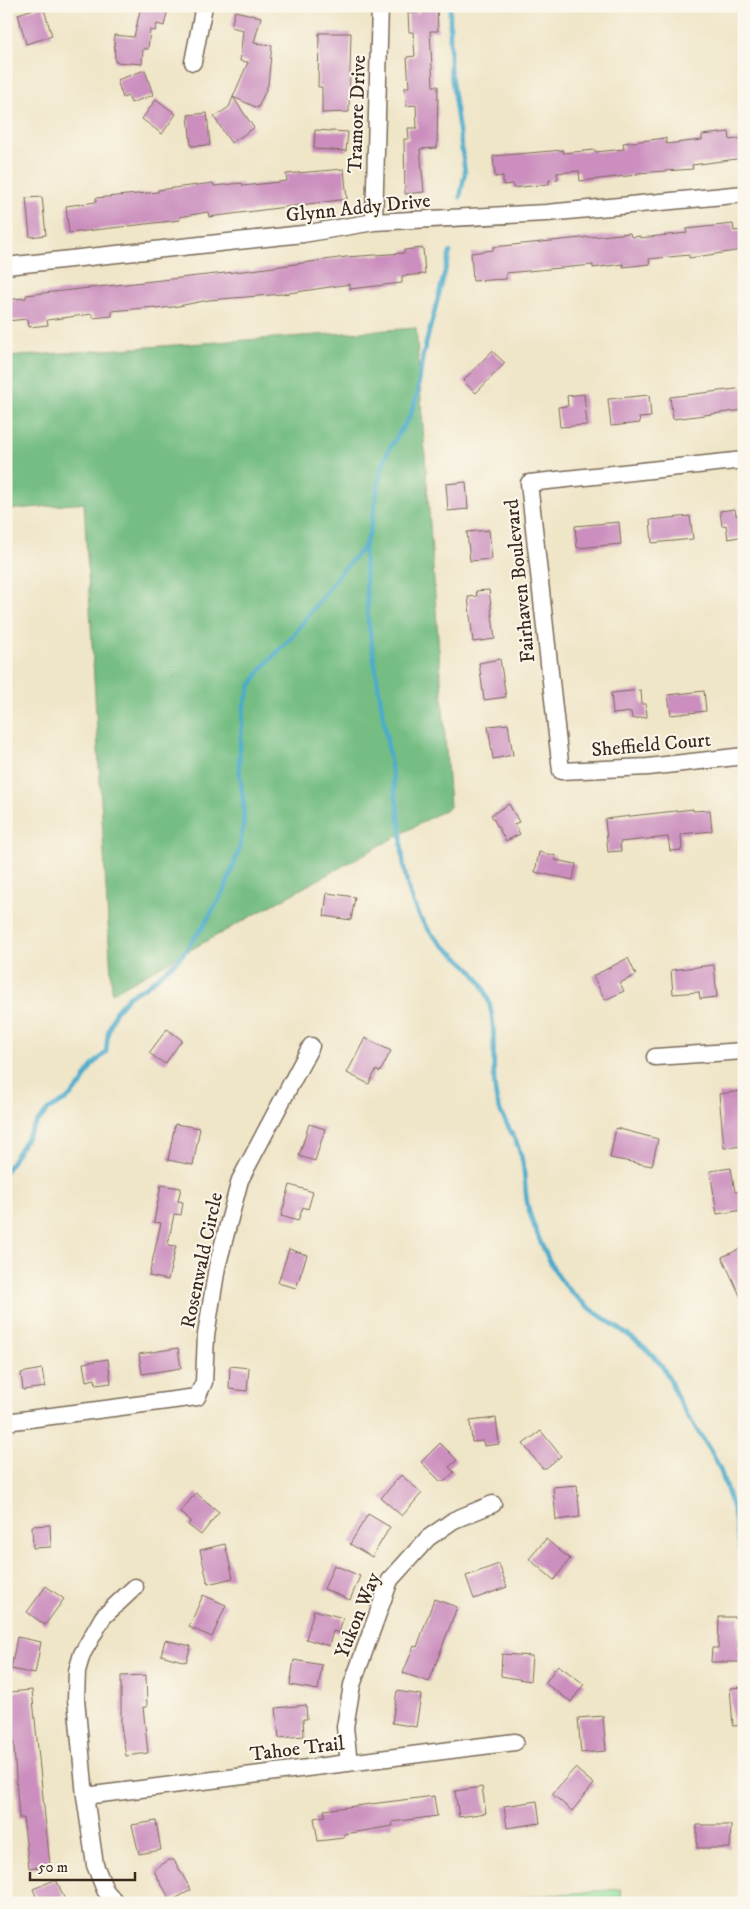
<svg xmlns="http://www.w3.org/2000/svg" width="750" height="1909" font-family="'IM FELL DW Pica',serif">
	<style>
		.green { fill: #91de9b; stroke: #66845c }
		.forest { fill: #74bd83; stroke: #587450 }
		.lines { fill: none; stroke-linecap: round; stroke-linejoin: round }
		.stream { stroke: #4babca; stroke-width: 4.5 }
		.building { fill: #cb8ebe }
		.street-casing { stroke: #7a6b59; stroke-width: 19 }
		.street { stroke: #fff; stroke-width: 16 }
		.labels { text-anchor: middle; stroke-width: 4; stroke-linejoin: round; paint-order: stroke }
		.street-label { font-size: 20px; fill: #3b2a1e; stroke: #fbf7ec }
	</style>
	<rect width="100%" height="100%" fill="#fbf7ec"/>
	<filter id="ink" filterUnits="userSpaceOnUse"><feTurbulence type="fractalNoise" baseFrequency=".02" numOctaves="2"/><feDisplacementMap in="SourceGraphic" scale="10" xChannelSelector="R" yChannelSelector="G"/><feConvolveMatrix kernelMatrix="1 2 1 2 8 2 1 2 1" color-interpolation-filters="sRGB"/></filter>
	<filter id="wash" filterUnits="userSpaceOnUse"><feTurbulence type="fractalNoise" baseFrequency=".0096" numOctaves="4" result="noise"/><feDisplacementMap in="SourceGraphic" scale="20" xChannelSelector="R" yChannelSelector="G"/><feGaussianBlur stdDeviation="1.12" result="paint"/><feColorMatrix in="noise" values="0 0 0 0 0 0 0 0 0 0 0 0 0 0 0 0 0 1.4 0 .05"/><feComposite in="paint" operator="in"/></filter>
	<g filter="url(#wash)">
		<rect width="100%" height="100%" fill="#efe5c7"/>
		<path class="green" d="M 621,1889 L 622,1903 L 505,1903 L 505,1899 Z"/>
		<path class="forest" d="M 416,328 L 450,807 L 112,993 L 84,503 L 6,510 L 6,357 Z"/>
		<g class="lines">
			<path class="stream" d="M 450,6 L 450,68 L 465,172 L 460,197
				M 364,547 L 368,620 L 401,830 C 402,873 409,916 443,945 C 460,959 476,970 485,991 C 499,1023 491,1057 495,1091 C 497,1113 512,1129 519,1149 C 527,1169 523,1190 529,1211 C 535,1230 544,1252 554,1269 C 578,1313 630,1326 660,1364 C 669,1374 673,1389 679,1401 C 692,1427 715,1450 723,1478 C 727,1490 731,1502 734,1514 C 737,1530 738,1545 744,1560
				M 6,1171 L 34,1126 L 48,1110 L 66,1100 L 81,1085 L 91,1067 L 106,1052 L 108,1032 L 115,1012 L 129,996 L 147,986 L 179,959 L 204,925 L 225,889 L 239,850 L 243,829 L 244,808 L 239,767 L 240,746 L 244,705 L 251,685 L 263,667 L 292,637 L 340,573 L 364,547 L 370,531 L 381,471 L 388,451 L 410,416 L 417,396 L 423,355 L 450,252"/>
		</g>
		<g id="blocks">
			<path class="building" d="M 43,6 L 52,36 L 26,44 L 18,14 Z
				M 141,6 L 168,9 L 164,26 L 157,24 L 155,31 L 150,30 L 148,49 L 143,49 L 142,64 L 115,62 L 114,35 L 134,37 Z
				M 418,6 L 437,6 L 438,31 L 430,31 L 433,86 L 438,86 L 437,148 L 420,149 L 424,192 L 405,194 L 404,139 L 409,139 L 408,128 L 417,128 L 416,105 L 406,106 L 405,87 L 409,87 L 407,57 L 415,56 L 413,32 L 409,32 L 408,13 L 419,13 Z
				M 235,11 L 261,17 L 254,43 L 272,45 L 268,85 L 258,108 L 233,97 L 248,62 L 240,61 L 243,30 L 231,27 Z
				M 319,33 L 351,33 L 349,112 L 322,113 L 322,87 L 318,87 Z
				M 145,70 L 153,95 L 131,103 L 128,96 L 123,98 L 117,80 Z
				M 233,97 L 254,128 L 231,143 L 214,117 L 229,107 Z
				M 156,99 L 176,114 L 162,134 L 142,119 Z
				M 207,113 L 210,145 L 191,146 L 188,115 Z
				M 315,130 L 348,132 L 346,151 L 314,149 Z
				M 729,132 L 730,140 L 744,138 L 744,158 L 692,165 L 693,169 L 637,173 L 637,175 L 580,181 L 579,171 L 557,173 L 558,179 L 549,180 L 549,184 L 513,188 L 513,184 L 503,185 L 503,176 L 495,177 L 493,156 L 563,150 L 563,153 L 595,150 L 596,152 L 624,149 L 623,143 L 666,138 L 666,144 L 702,140 L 702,135 Z
				M 344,169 L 347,199 L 209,217 L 208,212 L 179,217 L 180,220 L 69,233 L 66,206 L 96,202 L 96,198 L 158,192 L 158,190 L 213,183 L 214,186 L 242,183 L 243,186 L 287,181 L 286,174 Z
				M 42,197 L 46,235 L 30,237 L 26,198 Z
				M 733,224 L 734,231 L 741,230 L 742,250 L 689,258 L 689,255 L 649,259 L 650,264 L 623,267 L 623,264 L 593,268 L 593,265 L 506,273 L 506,279 L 473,281 L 471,253 L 493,250 L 493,247 L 630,233 L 631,237 L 640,236 L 640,238 L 687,233 L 686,229 Z
				M 423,248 L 425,274 L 402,276 L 402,283 L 350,289 L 350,284 L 283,294 L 209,300 L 173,307 L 155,309 L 155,307 L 112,311 L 112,316 L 93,318 L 92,314 L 47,320 L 48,325 L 29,327 L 28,319 L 6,321 L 6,300 L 26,298 L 26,295 L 252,270 L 346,257 L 404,253 L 404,250 Z
				M 492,351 L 505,363 L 476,393 L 463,381 Z
				M 744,388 L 744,410 L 673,419 L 670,397 Z
				M 584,394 L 587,425 L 560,427 L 558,407 L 568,406 L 567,396 Z
				M 649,395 L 651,417 L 639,418 L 640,423 L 611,426 L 608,399 Z
				M 466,482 L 468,509 L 448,511 L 446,484 Z
				M 735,509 L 736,515 L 744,514 L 744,536 L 728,539 L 726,525 L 722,526 L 720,511 Z
				M 690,516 L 693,539 L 652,543 L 650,520 Z
				M 619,522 L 621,544 L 577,548 L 575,526 Z
				M 489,530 L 492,559 L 470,561 L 467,532 Z
				M 489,590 L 495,639 L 473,642 L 468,597 L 477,596 L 476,591 Z
				M 500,659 L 506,697 L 484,700 L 479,663 Z
				M 641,690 L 642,704 L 646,704 L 647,717 L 632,719 L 631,712 L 613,714 L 611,693 Z
				M 704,691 L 706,711 L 671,715 L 668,695 Z
				M 508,724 L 513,755 L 493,759 L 488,726 Z
				M 509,804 L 519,822 L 514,824 L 520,834 L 506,841 L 491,815 Z
				M 693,809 L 693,811 L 710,810 L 712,831 L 681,834 L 682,850 L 670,851 L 668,837 L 620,842 L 621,851 L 608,852 L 605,819 Z
				M 539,852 L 556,856 L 555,860 L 576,864 L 573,880 L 535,872 Z
				M 327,893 L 355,897 L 351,920 L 324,916 Z
				M 628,958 L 636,975 L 620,983 L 624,991 L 605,1000 L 593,976 Z
				M 714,965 L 717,997 L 700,999 L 699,992 L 673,994 L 671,970 Z
				M 167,1029 L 182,1040 L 165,1064 L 149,1053 Z
				M 365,1038 L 391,1051 L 380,1072 L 376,1070 L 369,1084 L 347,1073 Z
				M 742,1091 L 744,1146 L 724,1148 L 719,1094 Z
				M 175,1124 L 200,1128 L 193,1165 L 168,1160 Z
				M 309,1124 L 325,1129 L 315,1161 L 299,1156 Z
				M 616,1128 L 658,1139 L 652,1166 L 610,1158 Z
				M 731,1168 L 735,1192 L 743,1191 L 744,1210 L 717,1214 L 710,1171 Z
				M 161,1185 L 181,1188 L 178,1201 L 183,1202 L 181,1215 L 174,1214 L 168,1245 L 176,1246 L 168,1280 L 149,1276 L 161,1223 L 154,1222 Z
				M 290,1185 L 313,1192 L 308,1209 L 303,1207 L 298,1221 L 281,1216 Z
				M 744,1247 L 744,1304 L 722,1257 Z
				M 289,1249 L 307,1255 L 296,1288 L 278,1283 Z
				M 178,1348 L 181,1368 L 142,1374 L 139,1354 Z
				M 108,1359 L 111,1383 L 96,1385 L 95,1379 L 86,1381 L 83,1363 Z
				M 230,1366 L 249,1368 L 247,1391 L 229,1389 Z
				M 42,1369 L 45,1387 L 23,1390 L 21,1373 Z
				M 496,1418 L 499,1444 L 484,1446 L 483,1441 L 472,1442 L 470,1421 Z
				M 541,1431 L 561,1456 L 546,1468 L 542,1468 L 523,1444 Z
				M 440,1443 L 457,1460 L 449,1467 L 454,1472 L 445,1481 L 440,1481 L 421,1462 Z
				M 401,1475 L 422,1493 L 402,1516 L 381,1498 Z
				M 577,1485 L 580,1517 L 556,1520 L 553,1487 Z
				M 196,1493 L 219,1512 L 201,1535 L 188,1525 L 191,1521 L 180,1512 Z
				M 368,1514 L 390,1527 L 372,1557 L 350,1544 Z
				M 50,1525 L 51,1547 L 33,1548 L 32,1526 Z
				M 546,1539 L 570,1559 L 554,1580 L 529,1559 Z
				M 225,1544 L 233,1578 L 208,1584 L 200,1550 Z
				M 499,1564 L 507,1587 L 474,1599 L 466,1576 Z
				M 334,1565 L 360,1576 L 350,1600 L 324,1589 Z
				M 46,1586 L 64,1599 L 45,1625 L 27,1612 Z
				M 203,1595 L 226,1605 L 212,1637 L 189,1627 Z
				M 434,1599 L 457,1607 L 429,1682 L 403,1673 L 414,1646 L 417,1647 Z
				M 314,1610 L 343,1618 L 339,1633 L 333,1631 L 329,1646 L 306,1639 Z
				M 719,1617 L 739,1617 L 738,1649 L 744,1649 L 744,1662 L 711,1662 L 712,1648 L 718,1648 Z
				M 17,1637 L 41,1642 L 35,1674 L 11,1669 Z
				M 165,1640 L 191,1646 L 186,1662 L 161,1655 Z
				M 502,1654 L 532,1656 L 530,1681 L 501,1676 Z
				M 294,1660 L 322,1665 L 318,1690 L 290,1685 Z
				M 558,1665 L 584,1684 L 571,1702 L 545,1683 Z
				M 146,1675 L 147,1707 L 143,1707 L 148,1753 L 126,1756 L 121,1726 L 121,1676 Z
				M 744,1687 L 744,1725 L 733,1726 L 730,1688 Z
				M 32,1690 L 50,1866 L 29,1868 L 23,1818 L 19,1818 L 10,1692 Z
				M 397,1691 L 421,1695 L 416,1727 L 392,1723 Z
				M 306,1705 L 307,1719 L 303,1719 L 304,1736 L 279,1738 L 276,1708 Z
				M 603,1716 L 606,1751 L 581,1753 L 578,1718 Z
				M 575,1768 L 594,1784 L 572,1811 L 552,1794 Z
				M 482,1787 L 486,1813 L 459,1817 L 455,1791 Z
				M 434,1796 L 437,1816 L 392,1822 L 393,1826 L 344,1834 L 344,1838 L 318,1841 L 314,1818 L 325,1816 L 324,1810 Z
				M 537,1801 L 540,1823 L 507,1828 L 504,1806 Z
				M 156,1821 L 161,1850 L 139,1854 L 132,1825 Z
				M 697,1825 L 731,1825 L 730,1848 L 697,1848 Z
				M 169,1860 L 174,1860 L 191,1890 L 171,1901 L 155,1873 L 155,1869 Z
				M 52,1881 L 57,1881 L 66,1903 L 39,1903 L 33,1889 Z"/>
		</g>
	</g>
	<g filter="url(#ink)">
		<use href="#blocks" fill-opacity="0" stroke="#7a6b59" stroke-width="1"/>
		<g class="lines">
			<defs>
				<path id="street" d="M 193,62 L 204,6
					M 374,222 L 380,6
					M 6,266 L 303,234 L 374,222 L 547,213 L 744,194
					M 744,460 L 529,483 L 561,771 L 648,767 L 744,756
					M 655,1057 L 744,1051
					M 6,1422 L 197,1397 L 204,1382 L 206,1335 L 217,1267 L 240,1180 L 311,1046
					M 349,1763 L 345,1727 L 352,1685 L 390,1580 L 428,1538 L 454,1520 L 493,1504
					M 85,1796 L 515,1742
					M 116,1903 L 105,1890 L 95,1865 L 85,1796 L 76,1699 L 77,1671 L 82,1654 L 103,1617 L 135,1587"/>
			</defs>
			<use href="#street" class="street-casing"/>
			<use href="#street" class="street"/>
		</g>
	</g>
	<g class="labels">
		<g class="street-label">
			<text transform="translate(356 114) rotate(-88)" y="7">Tramore Drive</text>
			<text transform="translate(358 207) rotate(-6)" y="7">Glynn Addy Drive</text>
			<text transform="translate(519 581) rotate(-96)" y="7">Fairhaven Boulevard</text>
			<text transform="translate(651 744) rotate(-5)" y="7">Sheffield Court</text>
			<text transform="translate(201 1260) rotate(-78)" y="7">Rosenwald Circle</text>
			<text transform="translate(357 1615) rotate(-68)" y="7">Yukon Way</text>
			<text transform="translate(297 1748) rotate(-7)" y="7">Tahoe Trail</text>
		</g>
	</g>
	<rect width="750" height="1909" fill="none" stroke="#fbf7ec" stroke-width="25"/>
	<path d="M30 1872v8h105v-8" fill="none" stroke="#3b2a1e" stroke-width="2.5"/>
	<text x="38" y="1872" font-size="15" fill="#3b2a1e" stroke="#fbf7ec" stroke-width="4" paint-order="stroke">50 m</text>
</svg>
